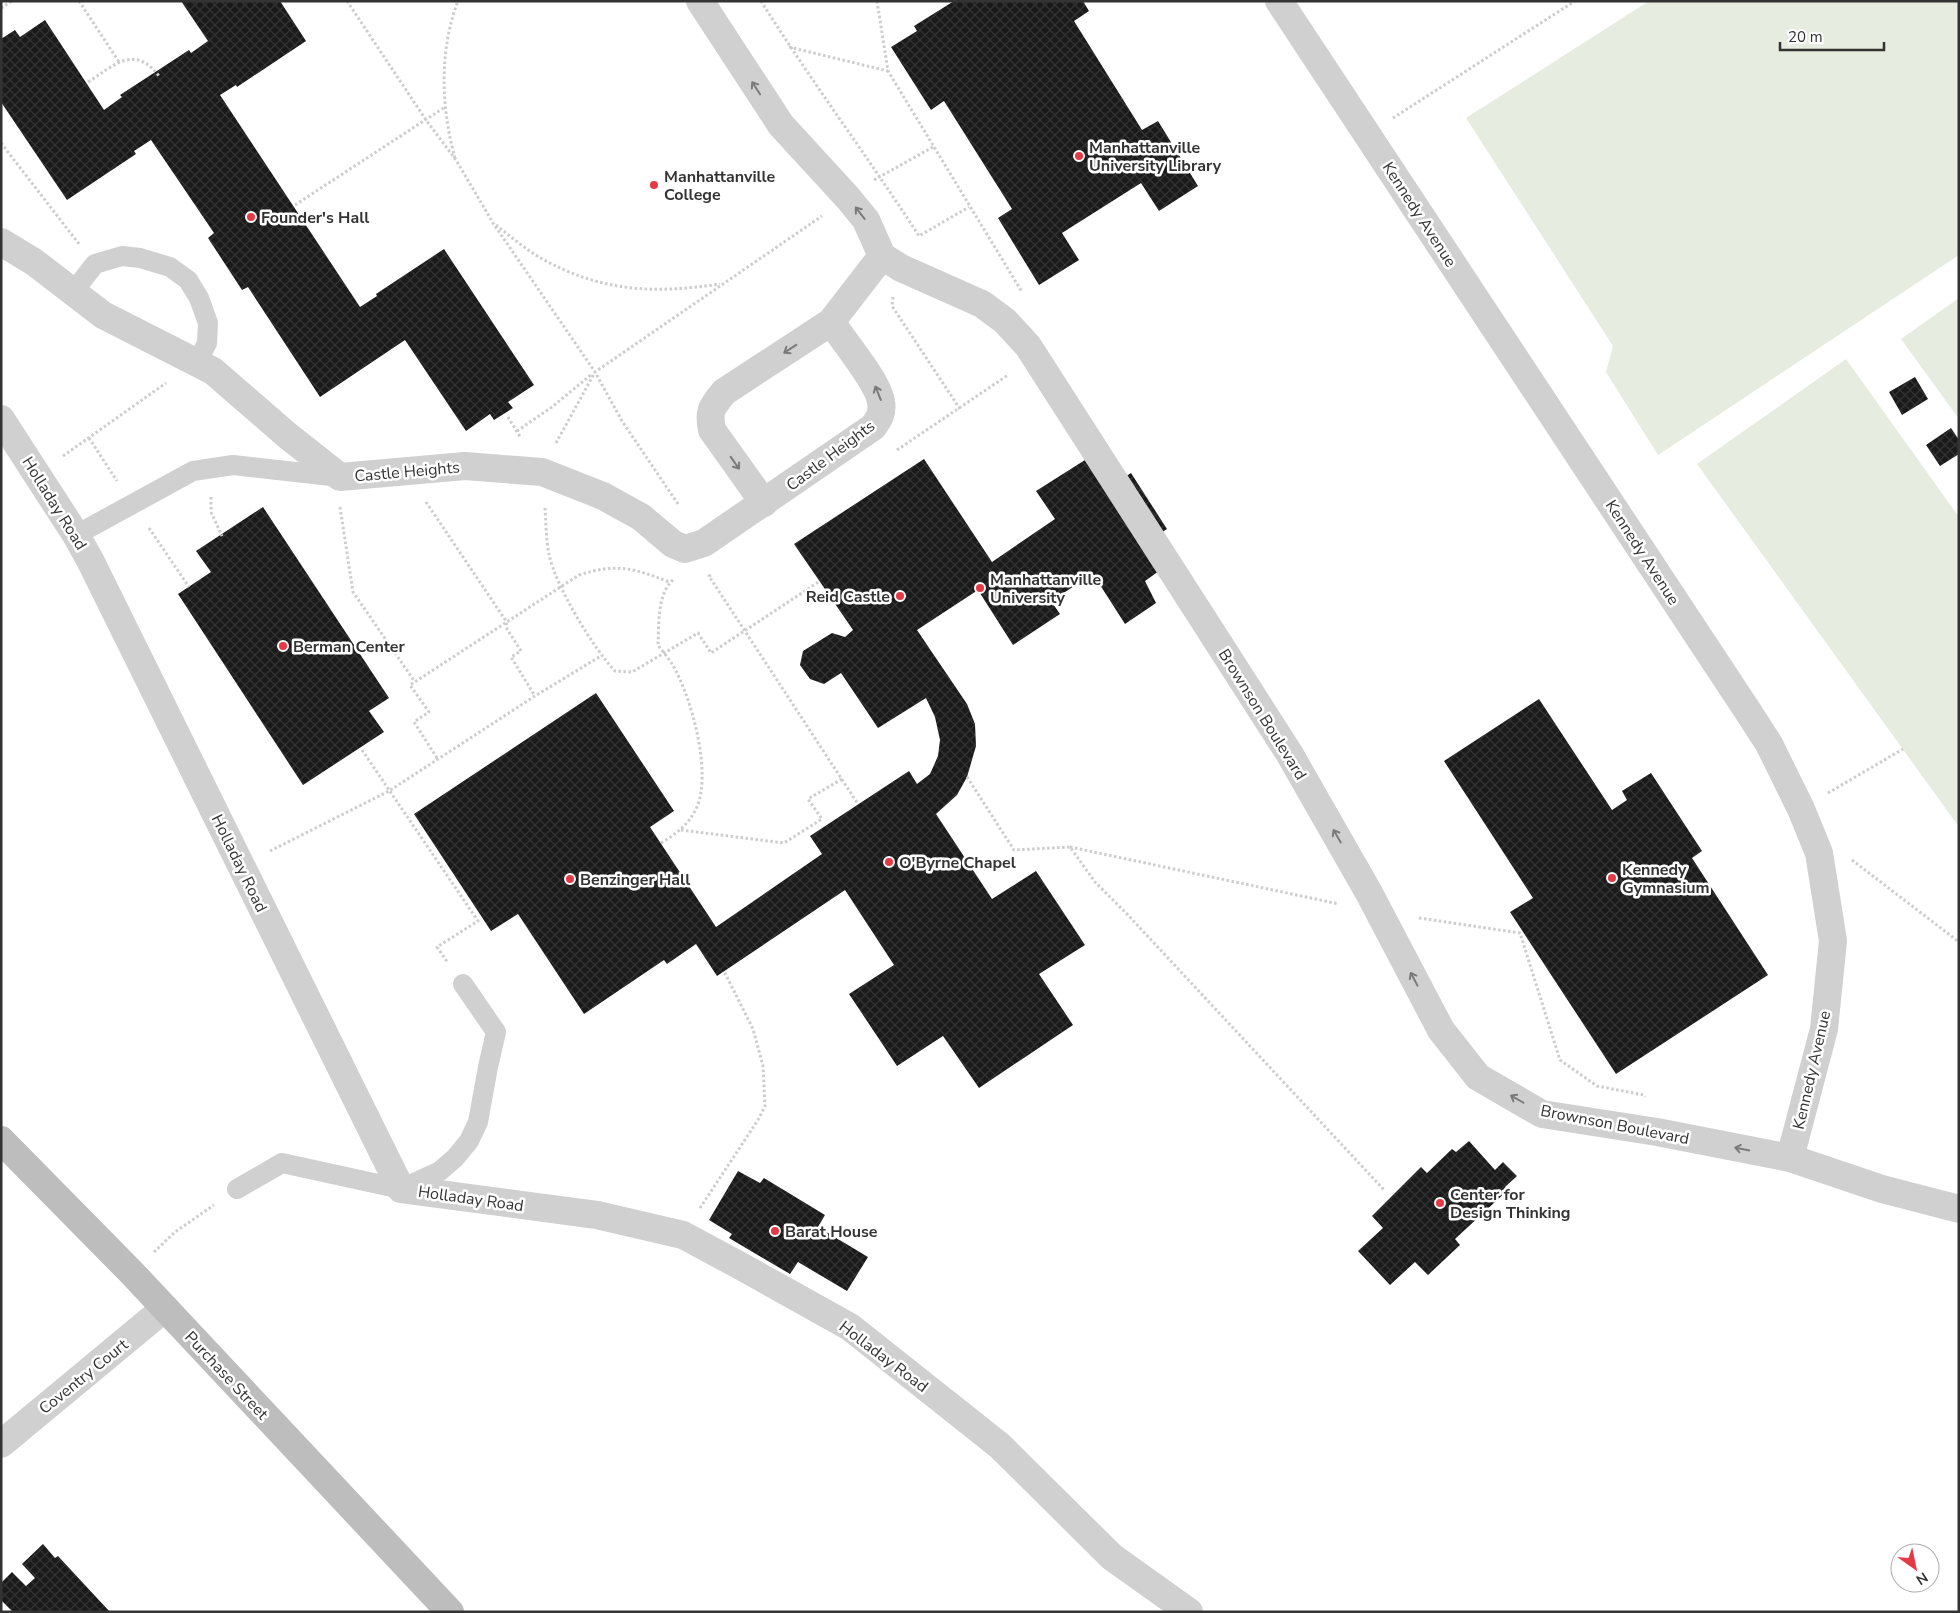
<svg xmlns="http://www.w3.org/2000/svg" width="1960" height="1613" font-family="'Nunito Sans',sans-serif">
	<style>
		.grass { fill: #e6ecdf }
		.building { fill: url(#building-cross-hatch) }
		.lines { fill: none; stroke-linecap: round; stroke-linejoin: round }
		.path { stroke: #cdcdcd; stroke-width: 3; stroke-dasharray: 2.5 2.5; stroke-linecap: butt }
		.service { stroke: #d0d0d0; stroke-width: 20 }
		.minor { stroke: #d0d0d0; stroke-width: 28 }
		.secondary { stroke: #bdbdbd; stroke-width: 28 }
		.oneway { stroke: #7a7a7a }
		.poi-dot { fill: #e63946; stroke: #fff; stroke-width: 2 }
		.labels { text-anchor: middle; stroke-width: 5; stroke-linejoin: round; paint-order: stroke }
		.poi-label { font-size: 16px; font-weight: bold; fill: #333; stroke: #fff; text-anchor: start }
		.street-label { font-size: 16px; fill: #333; stroke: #fff }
	</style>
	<defs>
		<pattern id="building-cross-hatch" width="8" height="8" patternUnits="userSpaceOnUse" patternTransform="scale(1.25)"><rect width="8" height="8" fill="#1a1a1a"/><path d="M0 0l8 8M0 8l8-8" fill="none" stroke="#333"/></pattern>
	</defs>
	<rect width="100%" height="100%" fill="#fff"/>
	<path class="grass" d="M 1649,1 L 1959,1 L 1959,255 L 1658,455 L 1606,372 L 1613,346 L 1466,118 Z
		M 1959,298 L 1959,419 L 1901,339 Z
		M 1846,359 L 1959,517 L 1959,827 L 1697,464 Z"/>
	<path class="building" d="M 181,1 L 280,1 L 306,41 L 237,87 L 236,85 L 220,95 L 360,307 L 377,296 L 376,294 L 444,249 L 534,385 L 508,402 L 513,408 L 494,420 L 490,414 L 466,431 L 405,340 L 320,397 L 248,287 L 242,290 L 208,238 L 214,233 L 151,140 L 134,151 L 136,154 L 67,200 L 1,102 L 1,39 L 15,30 L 20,37 L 45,20 L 104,110 L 122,97 L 120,95 L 189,50 L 191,53 L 208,41 Z
		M 954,1 L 1083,1 L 1089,11 L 1074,21 L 1142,130 L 1158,121 L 1198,186 L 1159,211 L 1141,183 L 1062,233 L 1079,260 L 1039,285 L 998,218 L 1012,209 L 944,101 L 931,110 L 891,47 L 917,31 L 914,26 Z
		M 1915,377 L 1928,399 L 1902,415 L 1889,392 Z
		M 1951,428 L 1959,440 L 1959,454 L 1940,466 L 1926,445 Z
		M 924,459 L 992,562 L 1055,519 L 1036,491 L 1085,460 L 1105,490 L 1131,473 L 1167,529 L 1142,545 L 1159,571 L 1145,581 L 1156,603 L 1125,624 L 1093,574 L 1051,601 L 1060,614 L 1013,645 L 978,590 L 917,630 L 967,704 L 975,724 L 976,746 L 967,777 L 957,795 L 936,814 L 992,899 L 1036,871 L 1085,945 L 1039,974 L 1073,1025 L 979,1088 L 943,1036 L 897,1066 L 849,994 L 894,965 L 845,890 L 717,976 L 696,944 L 667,964 L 664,960 L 584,1014 L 518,914 L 491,931 L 414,814 L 596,693 L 674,811 L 650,827 L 716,927 L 822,854 L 810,836 L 909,771 L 917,784 L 930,774 L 938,756 L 940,740 L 935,717 L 926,698 L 878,728 L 841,673 L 824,684 L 810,679 L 800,665 L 803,651 L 832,633 L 845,637 L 853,630 L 794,544 Z
		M 263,507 L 389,698 L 369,711 L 384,732 L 303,785 L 178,594 L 211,572 L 196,551 Z
		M 1539,699 L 1612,810 L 1627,800 L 1622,791 L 1651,773 L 1702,851 L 1692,858 L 1768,975 L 1616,1074 L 1510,912 L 1533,898 L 1444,761 Z
		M 1469,1141 L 1495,1170 L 1503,1162 L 1517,1176 L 1505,1187 L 1508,1190 L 1455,1239 L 1460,1245 L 1428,1275 L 1415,1262 L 1390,1285 L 1358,1251 L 1383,1228 L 1372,1216 L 1421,1167 L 1427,1173 L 1452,1149 L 1456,1152 Z
		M 738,1171 L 760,1183 L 764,1178 L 825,1215 L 818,1227 L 868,1257 L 847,1291 L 798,1262 L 790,1274 L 729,1238 L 732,1234 L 709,1220 Z
		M 43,1544 L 55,1558 L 58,1556 L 110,1612 L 13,1612 L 1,1600 L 1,1583 L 12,1572 L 26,1586 L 35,1578 L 22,1564 Z"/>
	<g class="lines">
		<path class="path" d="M 79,1 L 119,62
			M 347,1 L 426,120 L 456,160 L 493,223 L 595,372 L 622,421 L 678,504
			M 761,1 C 811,81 868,157 919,236 L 969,207
			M 877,1 L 888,71 L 1022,292
			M 1,8 L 12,1
			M 789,47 L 888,71
			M 88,82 C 115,65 134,44 159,76
			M 1393,118 L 1575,1
			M 1,143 L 79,244
			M 455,158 C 441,108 439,50 458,1
			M 874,180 L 933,147
			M 295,205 L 445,107
			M 496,225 C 510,236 524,248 539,257 C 600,292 653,294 720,284
			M 893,297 L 892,306 L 960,409
			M 508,417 L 521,438
			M 517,431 L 552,407 L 592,374
			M 89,438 L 117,481
			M 556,443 L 595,372 L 822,216
			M 897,450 L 1008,375
			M 63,456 L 166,383
			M 211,497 L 211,512 L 222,536
			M 426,502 L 506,621 L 507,629 L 521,651 L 511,657 L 535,696
			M 340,507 L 353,592 L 415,682
			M 545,508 C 546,523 546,540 549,554 C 555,585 593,648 615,671 L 632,672 L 698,633 L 711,653 L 820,581
			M 149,528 L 189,587
			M 711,575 L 709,576 L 858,804
			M 362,750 L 478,921 L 437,947 L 448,963
			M 437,758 L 414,722 L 429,712 L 410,685 L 579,575 C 616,563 634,568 669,582
			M 967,777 L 1014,850 L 1070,847 L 1095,882 L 1127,914 L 1385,1191
			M 1828,793 L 1903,749
			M 681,830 L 784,843 L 822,819 L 808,799 L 842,779
			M 661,843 C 676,834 688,825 696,809 C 713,774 691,695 672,664 C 668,657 662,651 658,645 C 659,624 657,593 674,579
			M 1070,847 L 1339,904
			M 270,851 L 389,791 L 535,696 L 601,656
			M 1852,860 L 1959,942
			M 1419,918 L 1520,933 L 1560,1060 L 1597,1086 L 1644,1095 L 1645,1097
			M 700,1208 L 758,1120 L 765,1106 L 763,1066 L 753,1029 L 724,971
			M 154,1252 L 175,1232 L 214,1205"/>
		<path class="service" d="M 73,292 L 95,264 L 122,256 L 140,258 L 170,267 L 188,280 L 199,298 L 208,323 L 207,343 L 198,361
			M 76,535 L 193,471 L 233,465 L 340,477
			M 237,1189 L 282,1163 L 401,1189 L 440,1171 L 455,1158 L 469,1141 L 478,1122 L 488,1067 L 496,1032 L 463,984"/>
		<path class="minor" d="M 700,1 L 781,125 L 848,198 L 866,220 L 882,256 L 901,268 L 982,304 L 1005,321 L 1028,346 L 1289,753 L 1369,893 L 1441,1030 L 1478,1077 L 1542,1114 L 1657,1132 L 1790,1158 L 1882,1189 L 1959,1209
			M 1279,1 L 1751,716 L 1769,744 L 1801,809 L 1819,853 L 1833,941 L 1824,1029 L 1790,1158
			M 1,242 L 34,262 L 103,315 L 213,371 L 288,436 L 340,477 L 465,466 L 542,472 L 603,496 L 641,517 L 673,544 L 685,549 L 704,543 L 873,427 C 879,419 883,412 881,402 C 879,383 843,340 831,322
			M 1,419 L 76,535 L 90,560 L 401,1189 L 597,1215 L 683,1235 L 737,1264 L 850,1327 L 1000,1446 L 1112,1557 L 1189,1612
			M 764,503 L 712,430 C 708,410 712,407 724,392 L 831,322 L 882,256
			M 1,1444 L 165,1308"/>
		<path class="secondary" d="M 1,1140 L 131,1272 L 450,1612"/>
	</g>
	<defs><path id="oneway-shaft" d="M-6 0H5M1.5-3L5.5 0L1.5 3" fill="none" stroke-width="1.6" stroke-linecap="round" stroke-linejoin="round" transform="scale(1.25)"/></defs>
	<g class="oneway">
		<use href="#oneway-shaft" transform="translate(756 88) rotate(-123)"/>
		<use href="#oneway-shaft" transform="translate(860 213) rotate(-128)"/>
		<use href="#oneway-shaft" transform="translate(790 349) rotate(147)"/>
		<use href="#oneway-shaft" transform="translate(878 393) rotate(-112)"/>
		<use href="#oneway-shaft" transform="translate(735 463) rotate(55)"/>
		<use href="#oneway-shaft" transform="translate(1337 836) rotate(-120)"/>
		<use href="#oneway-shaft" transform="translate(1414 979) rotate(-118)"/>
		<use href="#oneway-shaft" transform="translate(1517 1099) rotate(-150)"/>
		<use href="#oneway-shaft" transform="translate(1742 1149) rotate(-169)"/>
	</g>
	<g class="poi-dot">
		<circle cx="1079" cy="156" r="5"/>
		<circle cx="654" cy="185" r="5"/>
		<circle cx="251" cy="217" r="5"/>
		<circle cx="980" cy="588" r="5"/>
		<circle cx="900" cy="596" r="5"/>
		<circle cx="283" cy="646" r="5"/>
		<circle cx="889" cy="862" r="5"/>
		<circle cx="1612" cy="878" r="5"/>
		<circle cx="570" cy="879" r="5"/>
		<circle cx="1440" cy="1203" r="5"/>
		<circle cx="775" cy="1231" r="5"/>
	</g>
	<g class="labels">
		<g class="poi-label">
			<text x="1089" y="153">Manhattanville<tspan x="1089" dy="18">University Library</tspan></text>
			<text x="664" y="182">Manhattanville<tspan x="664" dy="18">College</tspan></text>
			<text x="261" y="223">Founder's Hall</text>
			<text x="990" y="585">Manhattanville<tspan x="990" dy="18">University</tspan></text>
			<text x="890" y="602" text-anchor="end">Reid Castle</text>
			<text x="293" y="652">Berman Center</text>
			<text x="899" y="868">O'Byrne Chapel</text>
			<text x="1622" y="875">Kennedy<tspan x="1622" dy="18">Gymnasium</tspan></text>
			<text x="580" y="885">Benzinger Hall</text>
			<text x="1450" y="1200">Center for<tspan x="1450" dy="18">Design Thinking</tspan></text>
			<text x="785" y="1237">Barat House</text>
		</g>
		<g class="street-label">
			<text transform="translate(1420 214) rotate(57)" y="6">Kennedy Avenue</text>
			<text transform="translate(830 455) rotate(-37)" y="6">Castle Heights</text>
			<text transform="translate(407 471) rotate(-5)" y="6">Castle Heights</text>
			<text transform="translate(55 503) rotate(58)" y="6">Holladay Road</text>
			<text transform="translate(1643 552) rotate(57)" y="6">Kennedy Avenue</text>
			<text transform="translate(1263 714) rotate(58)" y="6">Brownson Boulevard</text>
			<text transform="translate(240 863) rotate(64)" y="6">Holladay Road</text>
			<text transform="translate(1811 1070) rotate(-77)" y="6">Kennedy Avenue</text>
			<text transform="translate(1615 1124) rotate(11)" y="6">Brownson Boulevard</text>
			<text transform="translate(471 1198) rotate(8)" y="6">Holladay Road</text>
			<text transform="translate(884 1356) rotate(37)" y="6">Holladay Road</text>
			<text transform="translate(227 1375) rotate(47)" y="6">Purchase Street</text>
			<text transform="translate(83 1376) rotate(-39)" y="6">Coventry Court</text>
		</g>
	</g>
	<rect width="1960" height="1613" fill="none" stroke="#333333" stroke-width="5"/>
	<g transform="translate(1915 1568) rotate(147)"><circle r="24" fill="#ffffff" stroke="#adadad"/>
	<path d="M0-4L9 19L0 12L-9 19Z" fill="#e63946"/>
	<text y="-8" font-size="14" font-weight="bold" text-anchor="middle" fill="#333333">N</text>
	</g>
	<path d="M1780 42v8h104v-8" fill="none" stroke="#333333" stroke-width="2.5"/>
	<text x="1788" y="42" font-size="15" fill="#333333" stroke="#ffffff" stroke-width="4" paint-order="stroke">20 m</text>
</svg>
